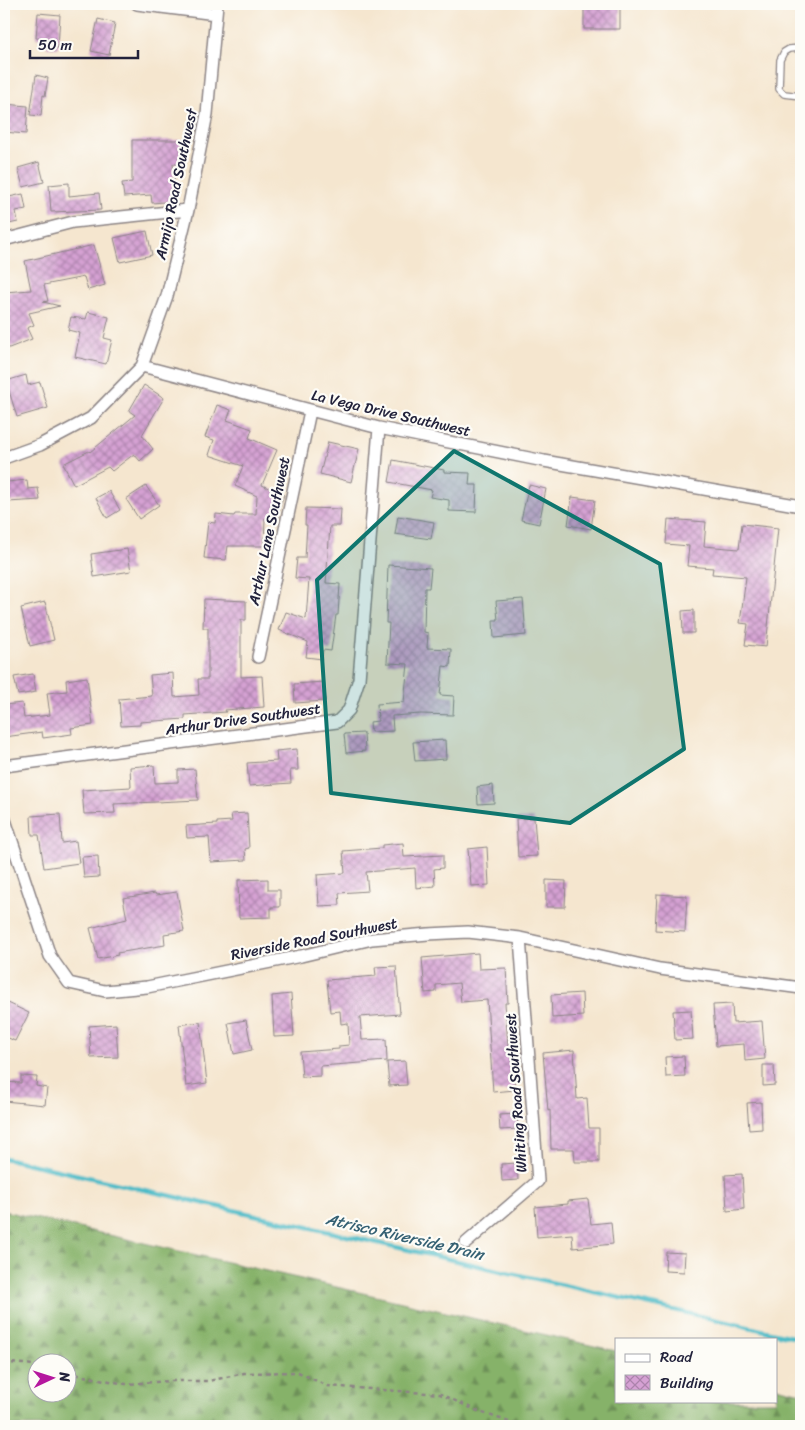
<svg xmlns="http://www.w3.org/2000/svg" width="805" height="1430" font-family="Sriracha,sans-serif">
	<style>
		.forest { fill: url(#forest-firs); stroke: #546a52; fill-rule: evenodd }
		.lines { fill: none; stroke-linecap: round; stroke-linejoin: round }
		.stream { stroke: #4fbcc8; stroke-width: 4.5 }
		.building { fill: url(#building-cross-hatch) }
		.lane-casing { stroke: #8c8485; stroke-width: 8 }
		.street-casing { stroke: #8c8485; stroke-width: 14 }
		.path { stroke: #8c8485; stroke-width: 2.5; stroke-dasharray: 4 4; stroke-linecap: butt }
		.lane { stroke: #fff; stroke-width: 5.5 }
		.street { stroke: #fff; stroke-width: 11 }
		.marked { fill: #0f766e; fill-opacity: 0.2; stroke: #0f766e; stroke-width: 4; stroke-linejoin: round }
		.labels { text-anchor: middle; stroke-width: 4.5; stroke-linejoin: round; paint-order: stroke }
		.street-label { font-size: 15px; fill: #22223b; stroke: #fdfcf7 }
		.water-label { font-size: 16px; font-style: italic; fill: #346073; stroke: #fdfcf7 }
	</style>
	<defs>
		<pattern id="forest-firs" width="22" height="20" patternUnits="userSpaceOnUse" patternTransform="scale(1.25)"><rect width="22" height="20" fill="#86b269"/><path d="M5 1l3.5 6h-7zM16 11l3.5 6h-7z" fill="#6d9058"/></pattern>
		<pattern id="building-cross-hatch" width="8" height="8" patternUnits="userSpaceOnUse" patternTransform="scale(1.25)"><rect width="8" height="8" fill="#d5a1d3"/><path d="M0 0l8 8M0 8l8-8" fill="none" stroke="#ac83ac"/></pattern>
	</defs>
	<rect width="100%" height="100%" fill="#fdfcf7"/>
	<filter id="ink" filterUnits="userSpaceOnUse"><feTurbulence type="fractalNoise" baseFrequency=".02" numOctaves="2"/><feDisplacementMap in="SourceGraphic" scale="10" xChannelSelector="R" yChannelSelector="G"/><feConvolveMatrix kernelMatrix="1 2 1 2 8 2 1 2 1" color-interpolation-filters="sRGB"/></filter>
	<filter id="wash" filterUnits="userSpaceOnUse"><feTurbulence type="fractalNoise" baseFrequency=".0096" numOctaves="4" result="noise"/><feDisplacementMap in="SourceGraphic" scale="20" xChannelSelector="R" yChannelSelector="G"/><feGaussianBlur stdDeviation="1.12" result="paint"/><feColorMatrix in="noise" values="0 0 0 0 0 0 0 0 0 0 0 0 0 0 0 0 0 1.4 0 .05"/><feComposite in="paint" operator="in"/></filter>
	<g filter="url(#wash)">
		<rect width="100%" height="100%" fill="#f5e6cf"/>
		<path class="forest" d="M 4,1211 L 616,1351 L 616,1401 L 776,1401 L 776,1387 L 801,1393 L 801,1426 L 4,1426 ZM 38,1362 L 68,1362 L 68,1392 L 38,1392 Z"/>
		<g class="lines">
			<path class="stream" d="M 4,1158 L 801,1339"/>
		</g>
		<g id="blocks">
			<path class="building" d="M 584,4 L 620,4 L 620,29 L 584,29 Z
				M 38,13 L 60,15 L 58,48 L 47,48 L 48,39 L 36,38 Z
				M 98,19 L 115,23 L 109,55 L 91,51 Z
				M 36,75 L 48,78 L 45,96 L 43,95 L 41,116 L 30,115 Z
				M 4,104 L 28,106 L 26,134 L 4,132 Z
				M 132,140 L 182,140 L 182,164 L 173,164 L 176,201 L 152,203 L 151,195 L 124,197 L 122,183 L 132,182 Z
				M 39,162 L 44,182 L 23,187 L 18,168 Z
				M 69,183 L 69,196 L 99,193 L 101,210 L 51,212 L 49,185 Z
				M 23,194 L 26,209 L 16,211 L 18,222 L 4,225 L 4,198 Z
				M 147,231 L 152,255 L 120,262 L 114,238 Z
				M 94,245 L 105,285 L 88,290 L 84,277 L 44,285 L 48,301 L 43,302 L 60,306 L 29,313 L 34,325 L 27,328 L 32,339 L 4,350 L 4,328 L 6,327 L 4,292 L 31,290 L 25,261 Z
				M 88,312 L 109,317 L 104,338 L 112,340 L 106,364 L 75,357 L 80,333 L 68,330 L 71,317 L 86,319 Z
				M 26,375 L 28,385 L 40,382 L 48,408 L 17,417 L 6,381 Z
				M 144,385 L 164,398 L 142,435 L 153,449 L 140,461 L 134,454 L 112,471 L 108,467 L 74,485 L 63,464 L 89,451 L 90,452 L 135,415 L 129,411 Z
				M 217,405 L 231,410 L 227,420 L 252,429 L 249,438 L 277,450 L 262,485 L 284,495 L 279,508 L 279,518 L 265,518 L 264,546 L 228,546 L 226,560 L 204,558 L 208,522 L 215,523 L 216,514 L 234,516 L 235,514 L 256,514 L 257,496 L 235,486 L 243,466 L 209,455 L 214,440 L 205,437 Z
				M 328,442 L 359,449 L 351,482 L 320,474 Z
				M 393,460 L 444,470 L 444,472 L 470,473 L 469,485 L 477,485 L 476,512 L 449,511 L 449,500 L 430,497 L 432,490 L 389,482 Z
				M 27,480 L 28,489 L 38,488 L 40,500 L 8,502 L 7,482 Z
				M 529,485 L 546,489 L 539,524 L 521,520 Z
				M 146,486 L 159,505 L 139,519 L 126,499 Z
				M 109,491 L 120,510 L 107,518 L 96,498 Z
				M 572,497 L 595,500 L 591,529 L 568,525 Z
				M 306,508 L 341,509 L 340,526 L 330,526 L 326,583 L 340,584 L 338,615 L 336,615 L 331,651 L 323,650 L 322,659 L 306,657 L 308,642 L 279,630 L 286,612 L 306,619 L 309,579 L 295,578 L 297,558 L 305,558 L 307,525 L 305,525 Z
				M 398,516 L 434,522 L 431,539 L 395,534 Z
				M 668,519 L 706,522 L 704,546 L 739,549 L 742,524 L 778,528 L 766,647 L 745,645 L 748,624 L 740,623 L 746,577 L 712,574 L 713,568 L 687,566 L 689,546 L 666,544 Z
				M 127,549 L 131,571 L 94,577 L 91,554 Z
				M 388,565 L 431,568 L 429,588 L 425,588 L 424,632 L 428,633 L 427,648 L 451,649 L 450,667 L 443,666 L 440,695 L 454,696 L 453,715 L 421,714 L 392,716 L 393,731 L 371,732 L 370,722 L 378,721 L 377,704 L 404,702 L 408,664 L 387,663 L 389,623 L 386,623 Z
				M 204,599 L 246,601 L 246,620 L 241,620 L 241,677 L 262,676 L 264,707 L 225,710 L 226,712 L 185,715 L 185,719 L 140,722 L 140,725 L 121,726 L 119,699 L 152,696 L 150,675 L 173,673 L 174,697 L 199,695 L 198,679 L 208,679 L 208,628 L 203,628 Z
				M 523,599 L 526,635 L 494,638 L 493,620 L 498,620 L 496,601 Z
				M 45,602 L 54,640 L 30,646 L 21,608 Z
				M 694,610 L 694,633 L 683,633 L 682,611 Z
				M 33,674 L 36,692 L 18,695 L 14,677 Z
				M 87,677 L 93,725 L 71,728 L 72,734 L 43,738 L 42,732 L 4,737 L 4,705 L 22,703 L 24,718 L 50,715 L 47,693 L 67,691 L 66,680 Z
				M 324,682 L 325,701 L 295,703 L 294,684 Z
				M 364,733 L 365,751 L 346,753 L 344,734 Z
				M 445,740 L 446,759 L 415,761 L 413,742 Z
				M 297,749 L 298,770 L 290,770 L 291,783 L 249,786 L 247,763 L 277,761 L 276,751 Z
				M 154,765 L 155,783 L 178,782 L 178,770 L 195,769 L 198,800 L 114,804 L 115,813 L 84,814 L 82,790 L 131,787 L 130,767 Z
				M 493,785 L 494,803 L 478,804 L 477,787 Z
				M 247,813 L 249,848 L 245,849 L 246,860 L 211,862 L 209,837 L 187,838 L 186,826 L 217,824 L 217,822 L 232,821 L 231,814 Z
				M 60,814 L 62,843 L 76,841 L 79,863 L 44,868 L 39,835 L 32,835 L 31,816 Z
				M 534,818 L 537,856 L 518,857 L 516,819 Z
				M 403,843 L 404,857 L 443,855 L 443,868 L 434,869 L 435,886 L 416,888 L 415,868 L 366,872 L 368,891 L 339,893 L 340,905 L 319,906 L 317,875 L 345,873 L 343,851 L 382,848 L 382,845 Z
				M 487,847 L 489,885 L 471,886 L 468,849 Z
				M 98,856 L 99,877 L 84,878 L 82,857 Z
				M 268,879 L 268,890 L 280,890 L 280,907 L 271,907 L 271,917 L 239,918 L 238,880 Z
				M 546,880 L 566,881 L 565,907 L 546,907 Z
				M 177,892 L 184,931 L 164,934 L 165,945 L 117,953 L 118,955 L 98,959 L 90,928 L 127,919 L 123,898 L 155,893 L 156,895 Z
				M 657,894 L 687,896 L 685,932 L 655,930 Z
				M 478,953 L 479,969 L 506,968 L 508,1003 L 505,1003 L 508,1045 L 511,1044 L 515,1090 L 493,1092 L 487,1000 L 461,1002 L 459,983 L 436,985 L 436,992 L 425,993 L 422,958 Z
				M 396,966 L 400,1014 L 360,1017 L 362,1040 L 386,1039 L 387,1061 L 320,1066 L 320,1076 L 302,1077 L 300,1052 L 339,1049 L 339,1046 L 349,1045 L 348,1023 L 341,1024 L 340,1011 L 330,1012 L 327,980 L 376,976 L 375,967 Z
				M 582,993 L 583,1016 L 552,1018 L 551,995 Z
				M 291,994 L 294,1036 L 274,1037 L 272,996 Z
				M 4,1001 L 29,1013 L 15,1041 L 4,1036 Z
				M 732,1004 L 733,1023 L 762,1021 L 765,1059 L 745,1061 L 744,1044 L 716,1046 L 713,1005 Z
				M 691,1010 L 693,1039 L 675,1040 L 673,1011 Z
				M 246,1020 L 252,1050 L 234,1054 L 228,1023 Z
				M 200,1022 L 207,1083 L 186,1086 L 179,1025 Z
				M 116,1024 L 118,1057 L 91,1058 L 89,1026 Z
				M 574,1050 L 577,1099 L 587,1098 L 589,1128 L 599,1128 L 599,1162 L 575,1162 L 574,1149 L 551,1149 L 550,1110 L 548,1111 L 543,1053 Z
				M 684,1056 L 685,1076 L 666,1077 L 665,1057 Z
				M 405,1061 L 407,1085 L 389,1086 L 387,1062 Z
				M 763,1065 L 774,1065 L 775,1085 L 763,1086 Z
				M 21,1076 L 37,1077 L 36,1086 L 47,1088 L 45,1105 L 4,1101 L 4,1082 L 21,1083 Z
				M 761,1102 L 762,1129 L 749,1130 L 747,1103 Z
				M 517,1114 L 518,1129 L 500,1130 L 499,1115 Z
				M 517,1163 L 518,1180 L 502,1181 L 501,1164 Z
				M 742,1174 L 744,1209 L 727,1211 L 725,1175 Z
				M 588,1199 L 591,1224 L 611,1222 L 613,1244 L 573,1248 L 572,1234 L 537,1237 L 535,1207 L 568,1204 L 568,1201 Z
				M 666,1252 L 685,1253 L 684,1272 L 665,1271 Z"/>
		</g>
	</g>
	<g filter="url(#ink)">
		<use href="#blocks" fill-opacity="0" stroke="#8c8485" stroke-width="1"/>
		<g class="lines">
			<defs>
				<path id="lane" d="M 801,48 L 789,49 L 784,52 L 780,60 L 779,89 L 784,94 L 801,96"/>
				<path id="street" d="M 137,4 L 216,14
					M 4,240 L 73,222 L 188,210
					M 142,366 L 379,428 L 544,461 L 801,506
					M 4,458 L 40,445 L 91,418 L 142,366 L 167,296 L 188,210 L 207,114 L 217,4
					M 258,657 L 310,411
					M 4,766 L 337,722 L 349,710 L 359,679 L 379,428
					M 4,817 L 50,956 L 69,983 L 105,991 L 147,987 L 301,956 L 372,939 L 428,934 L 468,932 L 520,938 L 660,969 L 801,988
					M 466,1243 L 538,1181 L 520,938"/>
			</defs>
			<use href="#lane" class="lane-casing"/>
			<use href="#street" class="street-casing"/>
			<path class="path" d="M 4,1363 L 26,1364 L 38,1366
				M 68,1373 L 126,1384 L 171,1381 L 209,1381 L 244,1373 L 298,1372 L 327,1386 L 440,1394 L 480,1412 L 521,1426"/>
			<use href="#lane" class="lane"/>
			<use href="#street" class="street"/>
		</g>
	</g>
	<path class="marked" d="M 454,451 L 660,564 L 684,749 L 570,823 L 331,793 L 317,580 Z"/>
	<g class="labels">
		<g class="street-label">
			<text transform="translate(176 184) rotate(-78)" y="5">Armijo Road Southwest</text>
			<text transform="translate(391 413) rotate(13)" y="5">La Vega Drive Southwest</text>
			<text transform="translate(269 531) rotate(-78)" y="5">Arthur Lane Southwest</text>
			<text transform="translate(243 719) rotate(-8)" y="5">Arthur Drive Southwest</text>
			<text transform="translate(314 939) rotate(-11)" y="5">Riverside Road Southwest</text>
			<text transform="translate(516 1093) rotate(-94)" y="5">Whiting Road Southwest</text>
		</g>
		<g class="water-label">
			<text transform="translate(405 1236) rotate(13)" y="6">Atrisco Riverside Drain</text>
		</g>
	</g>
	<rect width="805" height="1430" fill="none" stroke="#fdfcf7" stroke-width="20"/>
	<rect x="615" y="1338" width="162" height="65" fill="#fdfcf7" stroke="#a5a5ac"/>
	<rect x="625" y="1354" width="25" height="8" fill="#ffffff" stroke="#a5a5ac"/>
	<text x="660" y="1362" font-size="15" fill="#22223b">Road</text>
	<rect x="625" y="1375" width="25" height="15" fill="url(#building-cross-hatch)" stroke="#a5a5ac"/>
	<text x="660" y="1388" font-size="15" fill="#22223b">Building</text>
	<g transform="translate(52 1378) rotate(86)"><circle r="24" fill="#fdfcf7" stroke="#a5a5ac"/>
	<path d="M0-4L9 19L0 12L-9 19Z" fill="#b5179e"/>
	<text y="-8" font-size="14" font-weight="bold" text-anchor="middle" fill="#22223b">N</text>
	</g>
	<path d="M30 50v8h108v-8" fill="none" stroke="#22223b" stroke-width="2.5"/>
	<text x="38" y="50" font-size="15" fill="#22223b" stroke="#fdfcf7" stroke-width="4" paint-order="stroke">50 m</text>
</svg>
